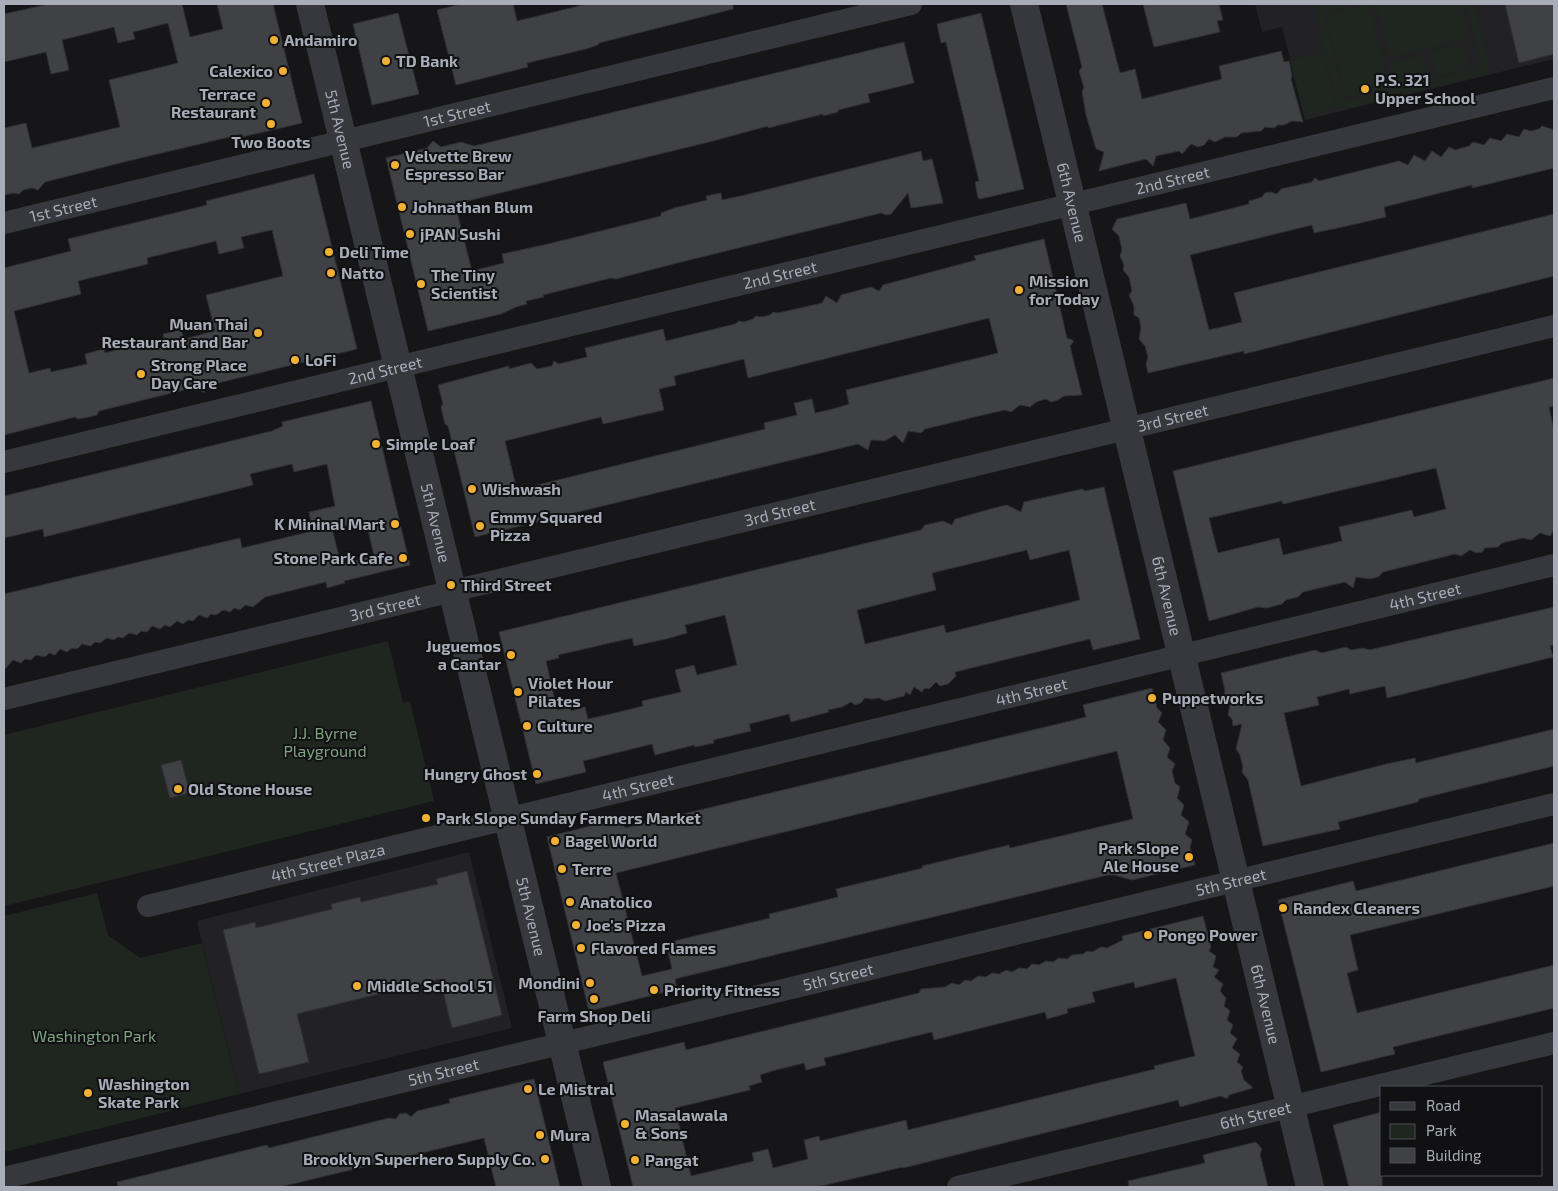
<svg xmlns="http://www.w3.org/2000/svg" width="1558" height="1191" font-family="'Exo 2',sans-serif">
	<style>
		.built { fill: #222225 }
		.green { fill: #1e261f }
		.building { fill: #404145; stroke: #303034; fill-rule: evenodd }
		.lines { fill: none; stroke-linecap: round; stroke-linejoin: round }
		.minor { stroke: #37383d; stroke-width: 22 }
		.tertiary { stroke: #37383d; stroke-width: 28 }
		.poi-dot { fill: #f2b134; stroke: #111113; stroke-width: 2 }
		.labels { text-anchor: middle; stroke-width: 4; stroke-linejoin: round; paint-order: stroke }
		.poi-label { font-size: 16px; font-weight: bold; fill: #a8adb8; stroke: #111113; text-anchor: start }
		.street-label { font-size: 16px; fill: #a8adb8; stroke: #111113 }
		.park-label { font-size: 16px; fill: #7fa381; stroke: #111113 }
	</style>
	<rect width="100%" height="100%" fill="#161618"/>
	<path class="built" d="M 1255,4 L 1554,4 L 1554,59 L 1305,120 L 1282,27 L 1262,32 Z
		M 469,852 L 512,1028 L 239,1094 L 197,921 Z"/>
	<path class="green" d="M 1329,4 L 1360,4 L 1325,12 L 1324,15 L 1345,101 L 1481,68 L 1467,4 L 1474,4 L 1489,65 L 1488,69 L 1483,75 L 1347,108 L 1342,107 L 1336,102 L 1316,16 L 1319,8 Z
		M 1369,4 L 1389,88 L 1346,98 L 1326,15 Z
		M 1383,4 L 1461,4 L 1470,37 L 1389,57 L 1377,5 Z
		M 1464,45 L 1470,68 L 1436,76 L 1430,53 Z
		M 1323,53 L 1336,109 L 1304,117 L 1290,61 Z
		M 1422,55 L 1428,78 L 1393,86 L 1388,64 Z
		M 388,641 L 403,703 L 410,701 L 434,801 L 4,906 L 4,735 Z
		M 97,893 L 108,935 L 140,958 L 202,943 L 239,1094 L 4,1152 L 4,916 Z"/>
	<path class="building" d="M 49,4 L 182,4 L 190,37 L 223,29 L 217,4 L 273,4 L 302,123 L 242,137 L 242,134 L 128,161 L 45,182 L 38,190 L 32,188 L 23,190 L 19,194 L 14,193 L 4,195 L 4,128 L 26,123 L 32,148 L 120,127 L 109,80 L 178,63 L 168,23 L 133,32 L 135,39 L 118,43 L 114,27 L 62,40 L 69,70 L 51,74 L 46,52 L 4,62 L 4,14 Z
		M 461,4 L 513,4 L 517,21 L 587,4 L 733,4 L 733,9 L 599,43 L 598,45 L 586,49 L 527,63 L 528,67 L 456,85 L 437,10 Z
		M 1066,4 L 1102,4 L 1120,73 L 1135,69 L 1142,99 L 1222,79 L 1219,66 L 1281,51 L 1284,62 L 1289,61 L 1292,76 L 1291,79 L 1303,122 L 1292,121 L 1284,125 L 1278,125 L 1274,128 L 1265,127 L 1261,131 L 1241,133 L 1237,137 L 1225,137 L 1215,142 L 1209,139 L 1204,145 L 1198,147 L 1191,144 L 1182,154 L 1179,151 L 1156,156 L 1153,166 L 1146,159 L 1099,171 L 1104,152 L 1096,149 L 1086,115 L 1082,91 L 1084,88 L 1079,71 L 1082,67 Z
		M 1143,4 L 1219,4 L 1223,20 L 1217,21 L 1220,32 L 1154,47 Z
		M 1505,4 L 1554,4 L 1554,54 L 1519,63 Z
		M 398,13 L 419,94 L 372,105 L 353,24 Z
		M 981,13 L 1024,189 L 980,199 L 978,198 L 975,182 L 979,181 L 950,60 L 946,42 L 941,43 L 937,24 Z
		M 904,42 L 914,83 L 868,94 L 870,102 L 838,110 L 838,112 L 823,116 L 823,114 L 768,128 L 768,126 L 713,141 L 455,204 L 472,271 L 504,263 L 502,254 L 548,244 L 661,216 L 661,213 L 674,208 L 707,200 L 706,196 L 721,193 L 722,200 L 745,195 L 921,151 L 923,161 L 932,159 L 943,203 L 911,208 L 908,193 L 891,214 L 886,215 L 881,213 L 673,264 L 616,279 L 611,278 L 543,295 L 544,297 L 526,301 L 527,304 L 516,307 L 501,314 L 428,331 L 386,158 L 427,148 L 433,141 L 441,147 L 461,142 L 474,146 Z
		M 1542,126 L 1554,130 L 1554,168 L 1472,188 L 1472,185 L 1384,207 L 1386,217 L 1347,226 L 1314,233 L 1312,225 L 1190,255 L 1209,330 L 1242,322 L 1234,293 L 1554,214 L 1554,276 L 1244,354 L 1244,351 L 1148,373 L 1146,364 L 1148,357 L 1145,346 L 1139,339 L 1141,328 L 1139,318 L 1134,315 L 1134,306 L 1129,295 L 1132,291 L 1129,277 L 1123,270 L 1124,265 L 1120,256 L 1122,250 L 1119,236 L 1112,229 L 1117,219 L 1186,203 L 1190,219 L 1249,204 L 1249,201 L 1262,197 L 1265,193 L 1270,192 L 1277,194 L 1281,189 L 1312,182 L 1315,178 L 1319,181 L 1399,161 L 1408,165 L 1414,155 L 1425,161 L 1432,151 L 1441,157 L 1449,147 L 1455,150 L 1469,146 L 1473,142 L 1484,145 L 1490,138 L 1501,141 L 1507,134 L 1519,137 L 1524,129 L 1531,131 L 1539,129 Z
		M 314,174 L 357,349 L 206,386 L 204,393 L 196,387 L 99,411 L 97,415 L 89,417 L 78,419 L 75,417 L 4,435 L 4,268 L 71,251 L 68,239 L 207,205 L 206,201 ZM 272,230 L 283,276 L 206,295 L 215,331 L 184,339 L 181,330 L 163,334 L 164,338 L 105,353 L 104,349 L 85,354 L 87,364 L 51,372 L 50,368 L 29,373 L 14,311 L 81,294 L 78,281 L 148,264 L 147,258 L 216,241 L 219,254 L 244,248 L 241,237 Z
		M 1044,239 L 1067,338 L 1074,341 L 1070,346 L 1082,395 L 1064,396 L 1058,400 L 1051,402 L 1046,399 L 1036,402 L 1030,407 L 1020,405 L 1011,412 L 1005,410 L 987,414 L 925,429 L 921,433 L 908,431 L 903,443 L 895,435 L 885,441 L 871,440 L 868,450 L 858,444 L 475,537 L 448,426 L 445,424 L 442,412 L 441,407 L 443,404 L 438,385 L 509,366 L 509,369 L 531,363 L 537,369 L 552,366 L 554,361 L 559,364 L 587,357 L 585,348 L 663,329 L 666,341 L 735,324 L 739,321 L 744,322 L 753,319 L 756,316 L 761,317 L 770,315 L 773,312 L 778,313 L 822,303 L 826,296 L 837,303 L 841,295 L 871,287 L 879,291 L 883,285 L 976,260 L 974,256 ZM 989,318 L 998,353 L 846,390 L 849,404 L 833,409 L 815,413 L 812,399 L 794,403 L 797,415 L 764,423 L 765,429 L 517,490 L 505,441 L 601,417 L 603,424 L 664,410 L 659,389 L 676,385 L 674,376 L 744,359 L 748,378 Z
		M 1554,378 L 1554,406 L 1549,407 L 1554,431 L 1554,530 L 1550,536 L 1540,533 L 1531,540 L 1523,538 L 1502,543 L 1498,547 L 1485,548 L 1482,552 L 1476,553 L 1470,550 L 1461,556 L 1455,554 L 1383,572 L 1378,577 L 1370,579 L 1356,577 L 1353,588 L 1345,582 L 1303,592 L 1298,597 L 1286,600 L 1282,604 L 1267,608 L 1258,607 L 1209,621 L 1173,471 ZM 1436,468 L 1446,509 L 1414,517 L 1412,510 L 1339,527 L 1342,541 L 1283,555 L 1279,538 L 1218,553 L 1209,518 L 1282,501 L 1283,504 Z
		M 371,401 L 410,565 L 344,581 L 345,583 L 327,588 L 326,582 L 265,597 L 253,607 L 245,605 L 240,610 L 234,608 L 230,612 L 223,610 L 216,615 L 211,614 L 207,618 L 199,615 L 193,621 L 188,620 L 183,624 L 177,621 L 170,627 L 165,625 L 160,629 L 152,626 L 147,632 L 141,631 L 137,635 L 129,633 L 123,638 L 118,637 L 114,640 L 107,638 L 100,643 L 95,642 L 91,646 L 82,644 L 77,649 L 72,648 L 67,652 L 60,649 L 55,655 L 49,653 L 45,657 L 36,655 L 31,660 L 25,659 L 21,663 L 13,660 L 4,670 L 4,594 L 240,538 L 242,548 L 313,531 L 309,512 L 335,506 L 327,464 L 294,472 L 292,464 L 250,474 L 253,485 L 44,537 L 43,529 L 4,538 L 4,496 L 272,431 L 283,426 L 282,422 ZM 366,521 L 374,556 L 341,564 L 332,529 Z
		M 1104,487 L 1140,639 L 1093,650 L 1090,639 L 1053,648 L 955,672 L 956,676 L 948,684 L 940,686 L 936,682 L 929,689 L 925,688 L 922,692 L 914,687 L 910,695 L 906,692 L 904,696 L 885,701 L 879,698 L 872,699 L 865,698 L 861,703 L 855,705 L 851,702 L 842,707 L 828,710 L 829,712 L 791,722 L 789,714 L 749,724 L 751,731 L 713,740 L 714,743 L 695,747 L 694,745 L 655,755 L 652,744 L 583,761 L 586,772 L 536,784 L 499,632 L 921,530 L 925,525 L 943,521 L 952,525 L 955,519 L 994,508 L 1007,505 L 1021,512 L 1024,502 L 1082,489 L 1085,491 ZM 1027,550 L 1030,560 L 1069,550 L 1080,600 L 946,633 L 944,625 L 865,644 L 857,610 L 936,590 L 932,573 ZM 725,615 L 737,665 L 697,675 L 694,665 L 675,670 L 681,692 L 642,701 L 643,706 L 615,713 L 588,719 L 585,707 L 571,711 L 570,707 L 557,710 L 546,661 L 559,658 L 558,655 L 632,638 L 634,646 L 666,639 L 687,633 L 685,625 Z
		M 1554,607 L 1554,645 L 1550,646 L 1553,657 L 1387,698 L 1385,686 L 1350,694 L 1349,689 L 1317,697 L 1319,705 L 1284,713 L 1301,786 L 1386,764 L 1415,758 L 1416,763 L 1554,729 L 1554,766 L 1419,799 L 1418,802 L 1338,822 L 1340,829 L 1263,846 L 1248,780 L 1242,772 L 1243,767 L 1240,755 L 1236,749 L 1242,724 L 1233,726 L 1232,719 L 1228,715 L 1230,704 L 1224,698 L 1225,691 L 1221,673 L 1315,650 L 1321,653 L 1346,647 L 1351,650 L 1363,648 L 1369,650 Z
		M 1152,688 L 1157,708 L 1162,713 L 1158,722 L 1166,730 L 1163,740 L 1170,748 L 1167,757 L 1175,764 L 1172,771 L 1175,783 L 1180,787 L 1177,798 L 1184,805 L 1181,815 L 1189,822 L 1185,834 L 1192,840 L 1190,847 L 1195,865 L 1132,880 L 1114,875 L 1108,875 L 691,975 L 675,979 L 677,989 L 589,1011 L 547,837 L 622,818 L 625,828 L 1070,721 L 1086,717 L 1083,705 ZM 1117,751 L 1133,819 L 1010,848 L 1009,845 L 922,866 L 923,868 L 836,889 L 838,897 L 769,914 L 770,918 L 666,943 L 672,969 L 642,976 L 616,873 Z
		M 181,760 L 190,793 L 170,798 L 161,765 Z
		M 1554,843 L 1554,886 L 1350,935 L 1358,970 L 1347,973 L 1357,1013 L 1554,965 L 1554,1008 L 1393,1047 L 1395,1054 L 1321,1072 L 1278,900 L 1353,881 L 1356,891 Z
		M 467,871 L 502,1015 L 452,1028 L 440,979 L 297,1014 L 309,1062 L 259,1074 L 223,930 L 255,922 L 256,928 L 332,909 L 331,904 L 360,897 L 361,902 L 438,884 L 436,879 Z
		M 1203,916 L 1211,947 L 1209,951 L 1216,956 L 1213,967 L 1219,970 L 1214,977 L 1223,984 L 1220,991 L 1226,998 L 1224,1006 L 1230,1011 L 1227,1020 L 1233,1025 L 1230,1033 L 1237,1039 L 1232,1048 L 1240,1054 L 1237,1062 L 1243,1067 L 1241,1071 L 1244,1080 L 1253,1088 L 1229,1095 L 1227,1099 L 1221,1096 L 1180,1107 L 1178,1100 L 903,1168 L 903,1167 L 817,1187 L 633,1187 L 603,1062 L 684,1042 L 686,1050 L 919,993 L 921,989 L 945,987 L 952,983 L 959,985 L 965,980 L 971,981 L 978,976 L 986,977 L 992,973 L 999,974 L 1006,970 L 1012,972 L 1019,968 L 1027,969 L 1032,964 L 1039,965 L 1046,961 L 1053,962 L 1059,958 L 1067,959 L 1072,955 L 1083,954 L 1087,951 L 1092,952 L 1101,947 L 1107,948 L 1123,940 L 1122,936 ZM 1176,978 L 1195,1056 L 1154,1066 L 1155,1069 L 908,1130 L 906,1120 L 820,1141 L 819,1136 L 804,1140 L 808,1159 L 773,1168 L 768,1149 L 752,1153 L 754,1161 L 691,1176 L 675,1108 L 750,1090 L 749,1086 L 762,1082 L 760,1075 L 772,1071 L 804,1063 L 806,1070 L 826,1065 L 824,1058 L 932,1032 L 934,1040 L 1045,1012 L 1047,1019 L 1068,1013 L 1067,1009 L 1095,1002 L 1092,992 L 1134,982 L 1135,988 Z
		M 534,1079 L 560,1187 L 496,1187 L 484,1138 L 280,1187 L 118,1187 L 117,1182 L 267,1145 L 269,1148 L 389,1118 L 396,1119 L 399,1114 L 406,1113 L 411,1117 L 417,1111 L 450,1103 L 449,1099 Z
		M 1382,1112 L 1382,1187 L 1349,1187 L 1333,1125 Z
		M 1256,1142 L 1262,1149 L 1260,1154 L 1268,1187 L 1129,1187 L 1128,1181 L 1205,1163 L 1203,1155 Z"/>
	<g class="lines">
		<g class="minor">
			<path id="s1" d="M 4,223 L 911,4"/>
			<path id="s2" d="M 4,462 L 1554,88"/>
			<path id="s3" d="M 4,699 L 1554,326"/>
			<path id="s4" d="M 148,906 L 1554,565"/>
			<path id="s5" d="M 4,1178 L 1554,804"/>
			<path id="s6" d="M 958,1187 L 1554,1043"/>
		</g>
		<g class="tertiary">
			<path id="s7" d="M 310,4 L 597,1187"/>
			<path id="s8" d="M 1024,4 L 1310,1187"/>
		</g>
	</g>
	<g class="poi-dot">
		<circle cx="274" cy="40" r="5"/>
		<circle cx="386" cy="61" r="5"/>
		<circle cx="283" cy="71" r="5"/>
		<circle cx="1365" cy="89" r="5"/>
		<circle cx="266" cy="103" r="5"/>
		<circle cx="271" cy="124" r="5"/>
		<circle cx="395" cy="165" r="5"/>
		<circle cx="402" cy="207" r="5"/>
		<circle cx="410" cy="234" r="5"/>
		<circle cx="329" cy="252" r="5"/>
		<circle cx="331" cy="273" r="5"/>
		<circle cx="421" cy="284" r="5"/>
		<circle cx="1019" cy="290" r="5"/>
		<circle cx="258" cy="333" r="5"/>
		<circle cx="295" cy="360" r="5"/>
		<circle cx="141" cy="374" r="5"/>
		<circle cx="376" cy="444" r="5"/>
		<circle cx="472" cy="489" r="5"/>
		<circle cx="395" cy="524" r="5"/>
		<circle cx="480" cy="526" r="5"/>
		<circle cx="403" cy="558" r="5"/>
		<circle cx="451" cy="585" r="5"/>
		<circle cx="511" cy="655" r="5"/>
		<circle cx="518" cy="692" r="5"/>
		<circle cx="1152" cy="698" r="5"/>
		<circle cx="527" cy="726" r="5"/>
		<circle cx="537" cy="774" r="5"/>
		<circle cx="178" cy="789" r="5"/>
		<circle cx="426" cy="818" r="5"/>
		<circle cx="555" cy="841" r="5"/>
		<circle cx="1189" cy="857" r="5"/>
		<circle cx="562" cy="869" r="5"/>
		<circle cx="570" cy="902" r="5"/>
		<circle cx="1283" cy="908" r="5"/>
		<circle cx="576" cy="925" r="5"/>
		<circle cx="1148" cy="935" r="5"/>
		<circle cx="581" cy="948" r="5"/>
		<circle cx="590" cy="983" r="5"/>
		<circle cx="357" cy="986" r="5"/>
		<circle cx="654" cy="990" r="5"/>
		<circle cx="594" cy="999" r="5"/>
		<circle cx="528" cy="1089" r="5"/>
		<circle cx="88" cy="1093" r="5"/>
		<circle cx="625" cy="1124" r="5"/>
		<circle cx="540" cy="1135" r="5"/>
		<circle cx="545" cy="1159" r="5"/>
		<circle cx="635" cy="1160" r="5"/>
	</g>
	<g class="labels">
		<g class="poi-label">
			<text x="284" y="46">Andamiro</text>
			<text x="396" y="67">TD Bank</text>
			<text x="273" y="77" text-anchor="end">Calexico</text>
			<text x="1375" y="86">P.S. 321<tspan x="1375" dy="18">Upper School</tspan></text>
			<text x="256" y="100" text-anchor="end">Terrace<tspan x="256" dy="18">Restaurant</tspan></text>
			<text x="271" y="148" text-anchor="middle">Two Boots</text>
			<text x="405" y="162">Velvette Brew<tspan x="405" dy="18">Espresso Bar</tspan></text>
			<text x="412" y="213">Johnathan Blum</text>
			<text x="420" y="240">jPAN Sushi</text>
			<text x="339" y="258">Deli Time</text>
			<text x="341" y="279">Natto</text>
			<text x="431" y="281">The Tiny<tspan x="431" dy="18">Scientist</tspan></text>
			<text x="1029" y="287">Mission<tspan x="1029" dy="18">for Today</tspan></text>
			<text x="248" y="330" text-anchor="end">Muan Thai<tspan x="248" dy="18">Restaurant and Bar</tspan></text>
			<text x="305" y="366">LoFi</text>
			<text x="151" y="371">Strong Place<tspan x="151" dy="18">Day Care</tspan></text>
			<text x="386" y="450">Simple Loaf</text>
			<text x="482" y="495">Wishwash</text>
			<text x="490" y="523">Emmy Squared<tspan x="490" dy="18">Pizza</tspan></text>
			<text x="385" y="530" text-anchor="end">K Mininal Mart</text>
			<text x="393" y="564" text-anchor="end">Stone Park Cafe</text>
			<text x="461" y="591">Third Street</text>
			<text x="501" y="652" text-anchor="end">Juguemos<tspan x="501" dy="18">a Cantar</tspan></text>
			<text x="528" y="689">Violet Hour<tspan x="528" dy="18">Pilates</tspan></text>
			<text x="1162" y="704">Puppetworks</text>
			<text x="537" y="732">Culture</text>
			<text x="527" y="780" text-anchor="end">Hungry Ghost</text>
			<text x="188" y="795">Old Stone House</text>
			<text x="436" y="824">Park Slope Sunday Farmers Market</text>
			<text x="565" y="847">Bagel World</text>
			<text x="1179" y="854" text-anchor="end">Park Slope<tspan x="1179" dy="18">Ale House</tspan></text>
			<text x="572" y="875">Terre</text>
			<text x="580" y="908">Anatolico</text>
			<text x="1293" y="914">Randex Cleaners</text>
			<text x="586" y="931">Joe's Pizza</text>
			<text x="1158" y="941">Pongo Power</text>
			<text x="591" y="954">Flavored Flames</text>
			<text x="580" y="989" text-anchor="end">Mondini</text>
			<text x="367" y="992">Middle School 51</text>
			<text x="664" y="996">Priority Fitness</text>
			<text x="594" y="1022" text-anchor="middle">Farm Shop Deli</text>
			<text x="98" y="1090">Washington<tspan x="98" dy="18">Skate Park</tspan></text>
			<text x="538" y="1095">Le Mistral</text>
			<text x="635" y="1121">Masalawala<tspan x="635" dy="18">&amp; Sons</tspan></text>
			<text x="550" y="1141">Mura</text>
			<text x="535" y="1165" text-anchor="end">Brooklyn Superhero Supply Co.</text>
			<text x="645" y="1166">Pangat</text>
		</g>
		<g class="street-label">
			<text dy="6" stroke="none"><textPath href="#s1" startOffset="466">1st Street</textPath></text>
			<text dy="6" stroke="none"><textPath href="#s7" startOffset="129">5th Avenue</textPath></text>
			<text dy="6" stroke="none"><textPath href="#s2" startOffset="1202">2nd Street</textPath></text>
			<text dy="6" stroke="none"><textPath href="#s8" startOffset="204">6th Avenue</textPath></text>
			<text dy="6" stroke="none"><textPath href="#s1" startOffset="61">1st Street</textPath></text>
			<text dy="6" stroke="none"><textPath href="#s2" startOffset="798">2nd Street</textPath></text>
			<text dy="6" stroke="none"><textPath href="#s2" startOffset="392">2nd Street</textPath></text>
			<text dy="6" stroke="none"><textPath href="#s3" startOffset="1202">3rd Street</textPath></text>
			<text dy="6" stroke="none"><textPath href="#s3" startOffset="798">3rd Street</textPath></text>
			<text dy="6" stroke="none"><textPath href="#s7" startOffset="534">5th Avenue</textPath></text>
			<text dy="6" stroke="none"><textPath href="#s8" startOffset="609">6th Avenue</textPath></text>
			<text dy="6" stroke="none"><textPath href="#s4" startOffset="1314">4th Street</textPath></text>
			<text dy="6" stroke="none"><textPath href="#s3" startOffset="392">3rd Street</textPath></text>
			<text dy="6" stroke="none"><textPath href="#s4" startOffset="909">4th Street</textPath></text>
			<text dy="6" stroke="none"><textPath href="#s4" startOffset="504">4th Street</textPath></text>
			<text dy="6" stroke="none"><textPath href="#s4" startOffset="185">4th Street Plaza</textPath></text>
			<text dy="6" stroke="none"><textPath href="#s5" startOffset="1262">5th Street</textPath></text>
			<text dy="6" stroke="none"><textPath href="#s7" startOffset="939">5th Avenue</textPath></text>
			<text dy="6" stroke="none"><textPath href="#s5" startOffset="858">5th Street</textPath></text>
			<text dy="6" stroke="none"><textPath href="#s8" startOffset="1029">6th Avenue</textPath></text>
			<text dy="6" stroke="none"><textPath href="#s5" startOffset="452">5th Street</textPath></text>
			<text dy="6" stroke="none"><textPath href="#s6" startOffset="306">6th Street</textPath></text>
		</g>
		<g class="park-label">
			<text x="325" y="739">J.J. Byrne<tspan x="325" dy="18">Playground</tspan></text>
			<text x="94" y="1042">Washington Park</text>
		</g>
	</g>
	<rect width="1558" height="1191" fill="none" stroke="#a8adb8" stroke-width="10"/>
	<rect x="1380" y="1086" width="162" height="90" fill="#111113" stroke="#4d4f55"/>
	<rect x="1390" y="1102" width="25" height="8" fill="#37383d" stroke="#4d4f55"/>
	<text x="1426" y="1111" font-size="15" fill="#a8adb8">Road</text>
	<rect x="1390" y="1124" width="25" height="15" fill="#1e261f" stroke="#4d4f55"/>
	<text x="1426" y="1136" font-size="15" fill="#a8adb8">Park</text>
	<rect x="1390" y="1148" width="25" height="15" fill="#404145" stroke="#4d4f55"/>
	<text x="1426" y="1161" font-size="15" fill="#a8adb8">Building</text>
</svg>
